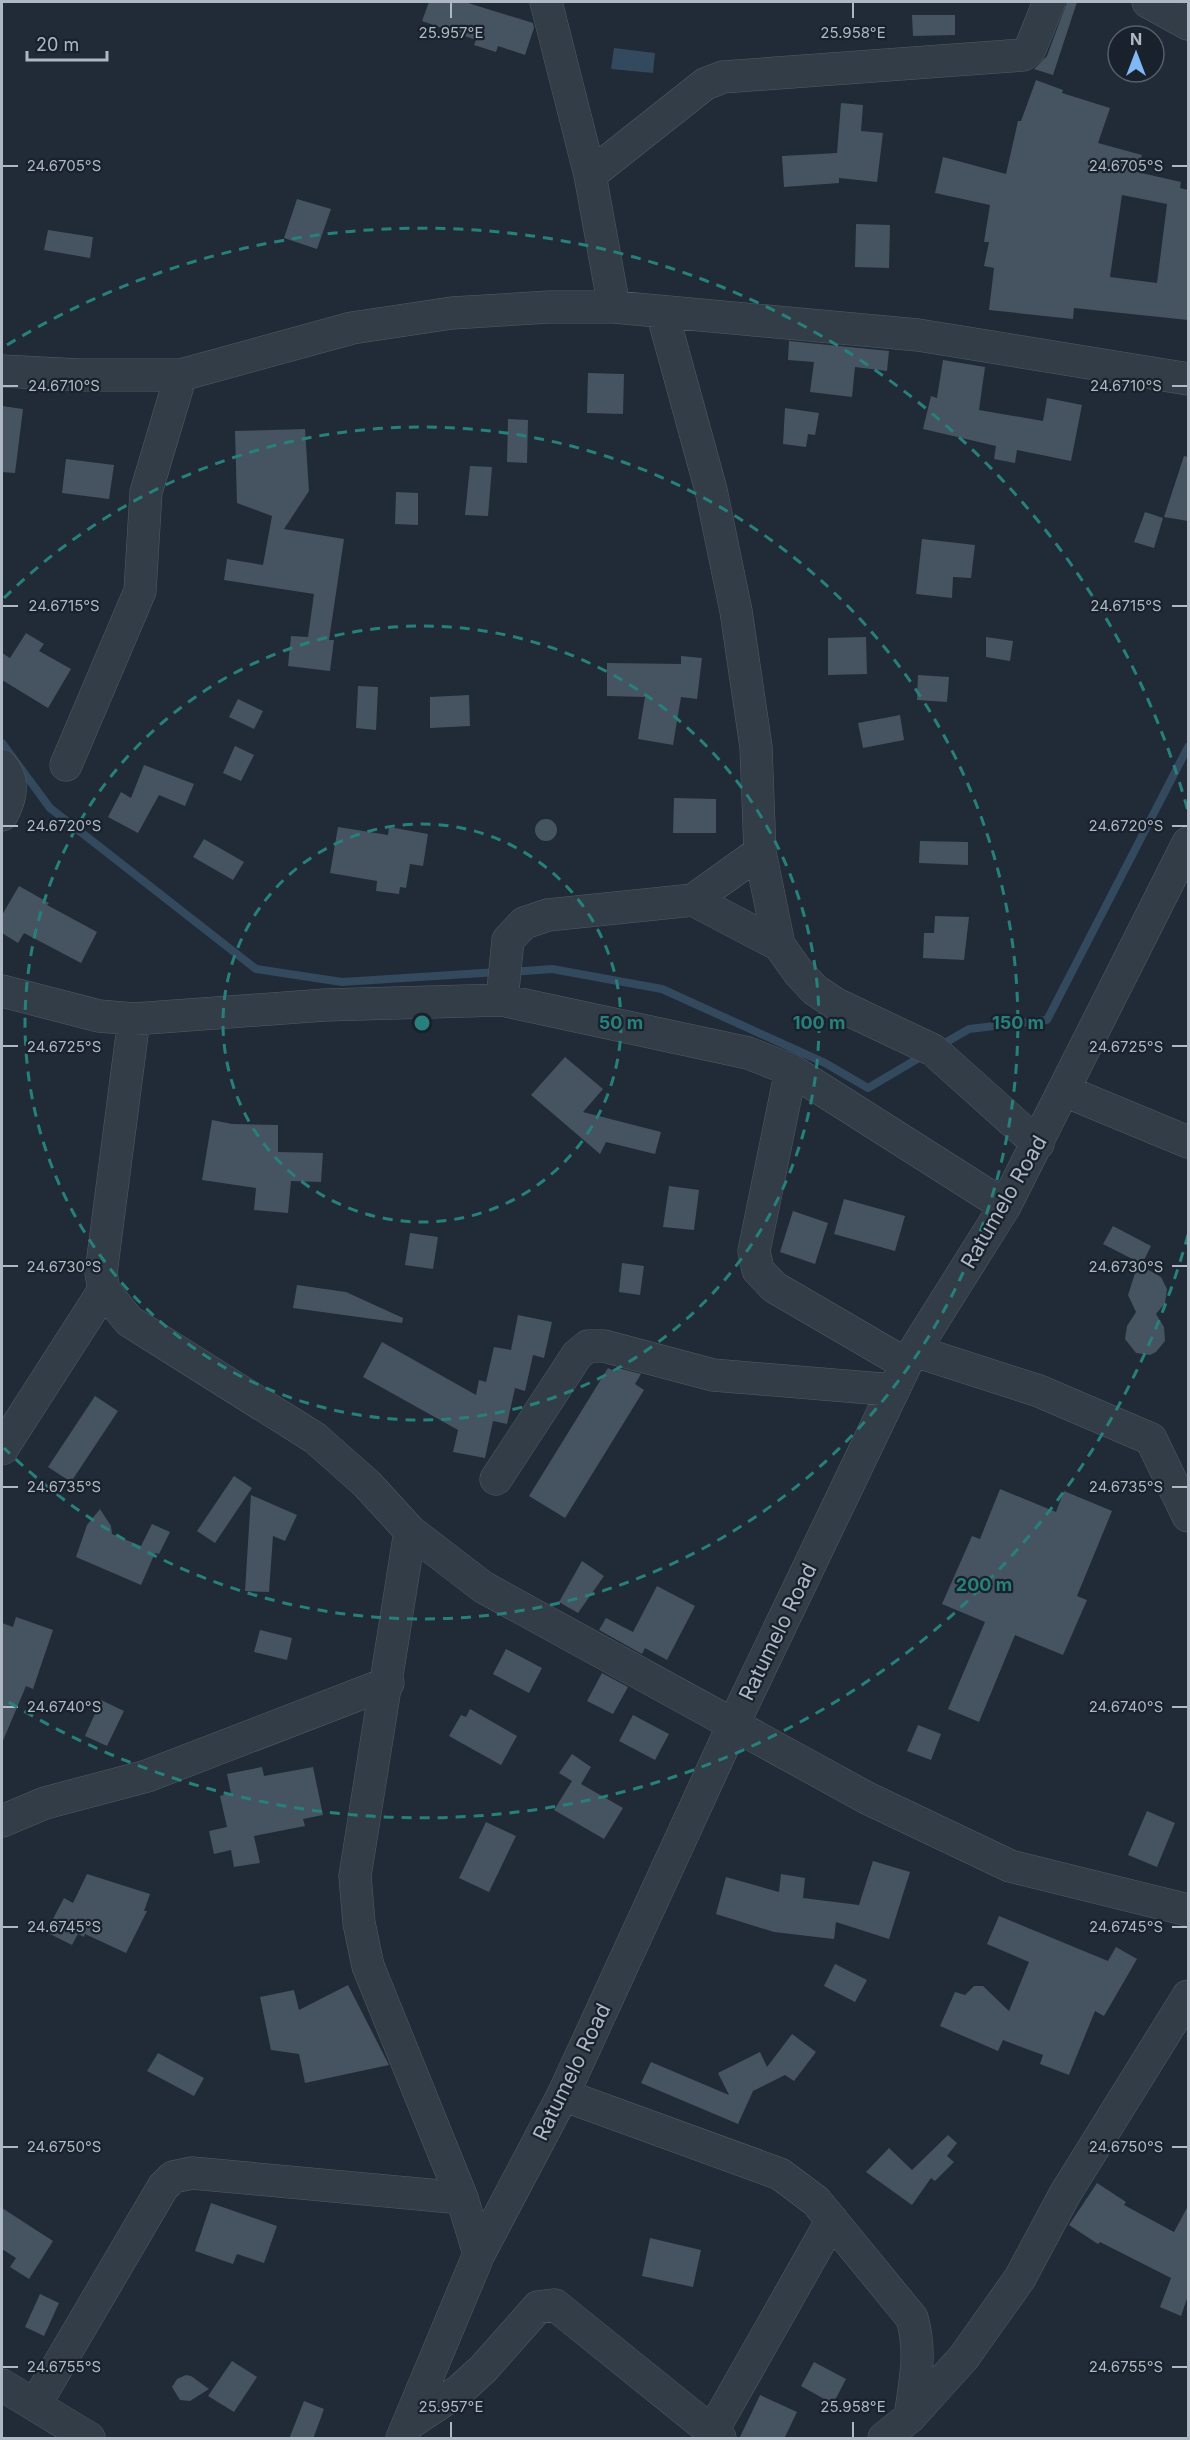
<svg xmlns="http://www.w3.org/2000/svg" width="1190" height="2440" font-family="Inter,sans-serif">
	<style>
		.water { fill: #33495e }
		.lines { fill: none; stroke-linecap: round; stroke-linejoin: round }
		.stream { stroke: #33495e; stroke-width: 8 }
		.building { fill: #465361; fill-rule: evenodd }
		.minor-casing { stroke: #515b65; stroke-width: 33 }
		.minor { stroke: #333d47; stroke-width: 32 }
		.ticks { fill: none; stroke: #adb8c4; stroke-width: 2 }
		.ring { fill: none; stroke: #27807b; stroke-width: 3; stroke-dasharray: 10 8 }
		.labels { text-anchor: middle; stroke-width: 4.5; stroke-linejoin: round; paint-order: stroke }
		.street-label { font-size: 21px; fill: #adb8c4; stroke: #19222c }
		.ticks-label { font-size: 15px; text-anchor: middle; fill: #adb8c4; stroke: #19222c; stroke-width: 4.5; stroke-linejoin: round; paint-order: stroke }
		.centre { fill: #27807b; stroke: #19222c; stroke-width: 3 }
		.ring-label { font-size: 18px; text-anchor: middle; font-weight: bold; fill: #27807b; stroke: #19222c; stroke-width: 4.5; stroke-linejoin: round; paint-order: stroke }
	</style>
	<rect width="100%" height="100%" fill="#202b37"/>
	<path class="water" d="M 614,48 L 655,53 L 653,73 L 611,69 Z"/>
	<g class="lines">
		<path class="stream" d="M 2,743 L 50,808 L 256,969 L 342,982 L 498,972
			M 511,972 L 552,969 L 662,989 L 825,1063 L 868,1088 L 924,1055
			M 938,1047 L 969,1029 L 1047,1020 L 1188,747"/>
	</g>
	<path class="building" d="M 429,2 L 465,2 L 533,23 L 534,28 L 525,55 L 498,46 L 496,52 L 474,45 L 476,40 L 422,21 Z
		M 1067,2 L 1077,2 L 1053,75 L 1034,69 L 1047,56 Z
		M 912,15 L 955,15 L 955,35 L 913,36 Z
		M 1036,80 L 1063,90 L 1062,93 L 1110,108 L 1098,143 L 1142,155 L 1137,172 L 1181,182 L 1180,188 L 1188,190 L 1188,320 L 1074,308 L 1073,319 L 989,310 L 994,268 L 984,266 L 989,242 L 984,242 L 990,205 L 935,193 L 943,157 L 1006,174 L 1018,121 L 1021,121 ZM 1122,195 L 1167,204 L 1157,283 L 1110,277 Z
		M 841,103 L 863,105 L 861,131 L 883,133 L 877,182 L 839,178 L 839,183 L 784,187 L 782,156 L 837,153 Z
		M 297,199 L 331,209 L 317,249 L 284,238 Z
		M 856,224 L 890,225 L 889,268 L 855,267 Z
		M 48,230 L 93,237 L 90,258 L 44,250 Z
		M 789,341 L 889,351 L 887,371 L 855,367 L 852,397 L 810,392 L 814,362 L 788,360 Z
		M 943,360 L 985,367 L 979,410 L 1043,421 L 1047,398 L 1082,405 L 1071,461 L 1017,450 L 1015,463 L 994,459 L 996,446 L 923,429 L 931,396 L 937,398 Z
		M 588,373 L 624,374 L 623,414 L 587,413 Z
		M 2,406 L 23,409 L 15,473 L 2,472 Z
		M 785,408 L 819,413 L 815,435 L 808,434 L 806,447 L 783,444 Z
		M 508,419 L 528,420 L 527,463 L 507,462 Z
		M 305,429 L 309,491 L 284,529 L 344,539 L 329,640 L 334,640 L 330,671 L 288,666 L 291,636 L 308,637 L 314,594 L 224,580 L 227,559 L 263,565 L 272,516 L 237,503 L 235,431 Z
		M 1184,456 L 1188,457 L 1188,521 L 1164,517 Z
		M 66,459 L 114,465 L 109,499 L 62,493 Z
		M 470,466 L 492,467 L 488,516 L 465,515 Z
		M 396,492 L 418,493 L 418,525 L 395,524 Z
		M 1145,512 L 1163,518 L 1154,548 L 1134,542 Z
		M 922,539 L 975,545 L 971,578 L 953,577 L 952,598 L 916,594 Z
		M 26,633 L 44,644 L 39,651 L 71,669 L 48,708 L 2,680 L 2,653 L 10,658 Z
		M 866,637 L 867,674 L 828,675 L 828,638 Z
		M 986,637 L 1013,641 L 1010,661 L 986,657 Z
		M 681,656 L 702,658 L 697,699 L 681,697 L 673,745 L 638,739 L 645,697 L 607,696 L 607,663 L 681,664 Z
		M 918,675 L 949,677 L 947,702 L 917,700 Z
		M 358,686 L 378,687 L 376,730 L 356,728 Z
		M 469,695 L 470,726 L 430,728 L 430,697 Z
		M 238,699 L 263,711 L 254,729 L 229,717 Z
		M 900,715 L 904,740 L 863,748 L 858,723 Z
		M 235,746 L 254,755 L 241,781 L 223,773 Z
		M 144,765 L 194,784 L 185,806 L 159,795 L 138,833 L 108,817 L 121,792 L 131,798 Z
		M 674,798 L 716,799 L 716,833 L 673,833 Z
		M535 830a11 11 0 1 1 22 0a11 11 0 1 1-22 0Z
		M 338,827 L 388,835 L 389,827 L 428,834 L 423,866 L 410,864 L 406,888 L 400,887 L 399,894 L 376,891 L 377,881 L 330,873 Z
		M 204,839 L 244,862 L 233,880 L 193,857 Z
		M 920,841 L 968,842 L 968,865 L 919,863 Z
		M 19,886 L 49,903 L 47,905 L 97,932 L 81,963 L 24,933 L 18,943 L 2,933 L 2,915 Z
		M 935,916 L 969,917 L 964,960 L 923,958 L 924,933 L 934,933 Z
		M 565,1057 L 603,1089 L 583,1112 L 661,1132 L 655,1154 L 606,1142 L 600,1154 L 531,1095 Z
		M 212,1120 L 232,1124 L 278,1125 L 278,1152 L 323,1153 L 321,1182 L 291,1181 L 288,1213 L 254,1210 L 256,1188 L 202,1180 Z
		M 669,1186 L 699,1190 L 694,1230 L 663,1227 Z
		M 844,1199 L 905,1216 L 895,1251 L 834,1234 Z
		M 793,1211 L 828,1223 L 815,1264 L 780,1252 Z
		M 1113,1226 L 1151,1246 L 1142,1264 L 1103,1244 Z
		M 410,1233 L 438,1237 L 433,1269 L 405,1265 Z
		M 622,1263 L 644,1266 L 640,1295 L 619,1292 Z
		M 1138,1264 L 1161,1277 L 1167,1289 L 1165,1303 L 1156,1314 L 1164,1327 L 1165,1341 L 1156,1352 L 1150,1355 L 1136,1353 L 1125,1339 L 1127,1326 L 1136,1312 L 1128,1295 Z
		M 297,1285 L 346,1292 L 403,1318 L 402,1323 L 293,1308 Z
		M 518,1315 L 552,1322 L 544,1358 L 533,1355 L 525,1391 L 515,1388 L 507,1424 L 493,1421 L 485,1458 L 453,1452 L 458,1430 L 363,1377 L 382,1342 L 476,1395 L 479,1380 L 486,1382 L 494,1347 L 511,1350 Z
		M 608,1368 L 616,1372 L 618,1368 L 641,1374 L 635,1384 L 644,1390 L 565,1518 L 529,1496 Z
		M 95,1396 L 118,1411 L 71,1482 L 48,1467 Z
		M 234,1476 L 252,1488 L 215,1543 L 197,1531 Z
		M 1000,1489 L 1056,1512 L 1064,1491 L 1112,1511 L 1077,1596 L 1087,1600 L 1063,1655 L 1015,1635 L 979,1722 L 948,1709 L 985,1622 L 942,1604 L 972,1536 L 980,1539 Z
		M 251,1495 L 297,1515 L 285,1541 L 273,1536 L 269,1592 L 245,1591 Z
		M 100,1509 L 111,1526 L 112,1534 L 141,1546 L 152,1524 L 170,1532 L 159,1554 L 155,1553 L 141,1585 L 76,1557 L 87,1525 Z
		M 582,1561 L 604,1576 L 578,1613 L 559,1602 Z
		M 657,1586 L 695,1606 L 667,1660 L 645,1648 L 642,1654 L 599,1630 L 606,1618 L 633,1632 Z
		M 16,1617 L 53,1630 L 33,1689 L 26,1686 L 2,1743 L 2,1623 L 13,1627 Z
		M 260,1630 L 292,1638 L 287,1660 L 254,1652 Z
		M 506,1649 L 542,1668 L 529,1693 L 493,1674 Z
		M 602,1673 L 628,1687 L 613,1714 L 587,1701 Z
		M 101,1700 L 124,1711 L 107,1746 L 85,1736 Z
		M 470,1709 L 517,1736 L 501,1765 L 449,1736 L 461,1715 L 466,1717 Z
		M 633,1715 L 669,1734 L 655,1760 L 619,1741 Z
		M 918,1725 L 941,1734 L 931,1760 L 907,1751 Z
		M 572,1754 L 591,1767 L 581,1784 L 623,1808 L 604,1839 L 554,1810 L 572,1781 L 559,1773 Z
		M 262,1767 L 264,1776 L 313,1767 L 323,1815 L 303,1819 L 305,1826 L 254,1836 L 260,1863 L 234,1867 L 231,1850 L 214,1854 L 209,1831 L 227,1827 L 220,1796 L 231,1793 L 227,1774 Z
		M 1147,1811 L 1175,1823 L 1157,1867 L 1128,1855 Z
		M 486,1822 L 516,1836 L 489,1892 L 459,1878 Z
		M 873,1861 L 910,1872 L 889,1939 L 836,1922 L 834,1939 L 774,1932 L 716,1914 L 726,1877 L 779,1892 L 781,1874 L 805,1878 L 803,1898 L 859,1905 Z
		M 87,1874 L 150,1894 L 144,1911 L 147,1911 L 126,1953 L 85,1934 L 84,1937 L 78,1934 L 72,1945 L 46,1932 L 64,1898 L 73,1903 Z
		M 999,1916 L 1108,1961 L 1116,1947 L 1137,1959 L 1104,2016 L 1095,2011 L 1069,2075 L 1040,2064 L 1043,2055 L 1003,2040 L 998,2051 L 940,2026 L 955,1992 L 965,1995 L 974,1986 L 983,1986 L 1009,2011 L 1029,1962 L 987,1944 Z
		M 835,1964 L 867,1980 L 855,2002 L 824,1986 Z
		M 348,1985 L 389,2065 L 305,2083 L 299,2054 L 271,2050 L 260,1997 L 294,1990 L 299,2010 Z
		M 792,2034 L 816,2052 L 794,2081 L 785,2075 L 753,2091 L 738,2124 L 641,2083 L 651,2062 L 729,2095 L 718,2073 L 760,2052 L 767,2067 Z
		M 158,2053 L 204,2078 L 194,2096 L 147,2071 Z
		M 948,2135 L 957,2143 L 947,2156 L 954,2162 L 935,2181 L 931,2178 L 912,2205 L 866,2172 L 889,2148 L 912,2170 Z
		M 1097,2183 L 1126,2202 L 1124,2205 L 1174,2232 L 1188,2206 L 1188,2296 L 1181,2316 L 1160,2307 L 1171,2278 L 1100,2242 L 1098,2244 L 1069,2225 Z
		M 211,2203 L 277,2226 L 264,2263 L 237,2254 L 233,2264 L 195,2251 Z
		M 2,2208 L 53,2241 L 29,2279 L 10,2267 L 16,2258 L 2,2249 Z
		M 650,2238 L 701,2250 L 693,2287 L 642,2276 Z
		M 40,2294 L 59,2303 L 44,2336 L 25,2327 Z
		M 232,2361 L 257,2377 L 234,2412 L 208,2396 Z
		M 814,2362 L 846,2379 L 833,2404 L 801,2386 Z
		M 186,2375 L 191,2376 L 209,2389 L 190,2401 L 180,2400 L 172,2387 L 177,2379 Z
		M 760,2395 L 797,2412 L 784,2439 L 739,2439 Z
		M 304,2401 L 324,2409 L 313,2439 L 289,2439 Z"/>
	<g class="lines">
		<defs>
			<path id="minor" d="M 546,2 L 590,175 L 614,307
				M 1148,2 L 1188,24
				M 590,175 L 705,84 L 723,77 L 1023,55 L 1030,49 L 1049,2
				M 662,312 L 711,490 L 736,611 L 756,747 L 760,852 L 779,945 L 799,973 L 815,990 L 836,1004 L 933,1050 L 1038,1144
				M 2,371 L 80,375 L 181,375 L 352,328 L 452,313 L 549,307 L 614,307 L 918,335 L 1188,379
				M 66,765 L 140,591 L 146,492 L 181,375
				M 2,766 C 15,782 11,798 2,815
				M 693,900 L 760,852
				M 2,991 L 99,1016 L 134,1019 L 325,1005 L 502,1000 L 748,1053 L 791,1070 L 1005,1206
				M 502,1000 L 508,940 L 524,923 L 548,915 L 693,900 L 779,945
				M 134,1019 L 101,1273 L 104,1290 L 129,1321 L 315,1438 L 367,1484 L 410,1531 L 483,1587 L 867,1798 L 1010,1866 L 1188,1910
				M 791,1070 L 754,1251 L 758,1270 L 774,1287 L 906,1364
				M 1065,1091 L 1188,1142
				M 915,1351 L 1039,1391 L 1151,1439 L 1188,1516
				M 2,1449 L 104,1290
				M 496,1479 L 577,1355 L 588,1346 L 604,1346 L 713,1375 L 894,1390
				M 410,1531 L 355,1876 L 359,1923 L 368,1966 L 462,2198 L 479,2254
				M 2,1821 L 45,1803 L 147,1776 L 388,1683
				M 563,2095 L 780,2174 L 816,2201 L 912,2318 C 922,2352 915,2383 910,2417
				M 2,2385 L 89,2438
				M 35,2405 L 163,2187 L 173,2177 L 192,2173 L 462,2198
				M 410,2423 L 460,2390 L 483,2369 L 538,2307 L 555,2305 L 720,2438
				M 712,2432 L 832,2220
				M 402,2438 L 479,2254 L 563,2095 L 734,1723 L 906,1364 L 1005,1206 L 1188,843
				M 884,2438 L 910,2417 L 964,2357 L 1020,2278 L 1065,2194 L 1188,1996"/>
		</defs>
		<use href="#minor" class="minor-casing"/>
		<use href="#minor" class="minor"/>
	</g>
	<path class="ticks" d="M 451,3 L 451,18M 853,3 L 853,18M 3,166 L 18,166M 1172,166 L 1187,166M 3,386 L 18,386M 1172,386 L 1187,386M 3,606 L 18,606M 1172,606 L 1187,606M 3,826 L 18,826M 1172,826 L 1187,826M 3,1046 L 18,1046M 1172,1046 L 1187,1046M 3,1266 L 18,1266M 1172,1266 L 1187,1266M 3,1487 L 18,1487M 1172,1487 L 1187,1487M 3,1707 L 18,1707M 1172,1707 L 1187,1707M 3,1927 L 18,1927M 1172,1927 L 1187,1927M 3,2147 L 18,2147M 1172,2147 L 1187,2147M 3,2367 L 18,2367M 1172,2367 L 1187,2367M 451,2422 L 451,2437M 853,2422 L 853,2437"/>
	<g class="ring">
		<circle cx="422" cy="1023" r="199"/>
		<circle cx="422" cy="1023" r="397"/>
		<path d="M4 598A596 596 0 1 1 4 1448"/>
		<path d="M1188 1235A795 795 0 0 1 7 1701M7 345A795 795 0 0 1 1188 811"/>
	</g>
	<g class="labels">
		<g class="street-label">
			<text transform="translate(1004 1202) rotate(-60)" y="7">Ratumelo Road</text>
			<text transform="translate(778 1632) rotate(-64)" y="7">Ratumelo Road</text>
			<text transform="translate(572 2072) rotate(-64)" y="7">Ratumelo Road</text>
		</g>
	</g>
	<g class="ticks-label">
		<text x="451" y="38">25.957°E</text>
		<text x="853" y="38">25.958°E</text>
		<text x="64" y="171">24.6705°S</text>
		<text x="1126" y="171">24.6705°S</text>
		<text x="64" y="391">24.6710°S</text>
		<text x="1126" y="391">24.6710°S</text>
		<text x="64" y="611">24.6715°S</text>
		<text x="1126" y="611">24.6715°S</text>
		<text x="64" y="831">24.6720°S</text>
		<text x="1126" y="831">24.6720°S</text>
		<text x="64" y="1052">24.6725°S</text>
		<text x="1126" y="1052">24.6725°S</text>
		<text x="64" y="1272">24.6730°S</text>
		<text x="1126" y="1272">24.6730°S</text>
		<text x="64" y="1492">24.6735°S</text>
		<text x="1126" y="1492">24.6735°S</text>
		<text x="64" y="1712">24.6740°S</text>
		<text x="1126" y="1712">24.6740°S</text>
		<text x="64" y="1932">24.6745°S</text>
		<text x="1126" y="1932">24.6745°S</text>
		<text x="64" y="2152">24.6750°S</text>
		<text x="1126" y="2152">24.6750°S</text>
		<text x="64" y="2372">24.6755°S</text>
		<text x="1126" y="2372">24.6755°S</text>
		<text x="451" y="2412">25.957°E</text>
		<text x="853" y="2412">25.958°E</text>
	</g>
	<circle cx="422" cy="1023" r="9" class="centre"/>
	<g class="ring-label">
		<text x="621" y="1029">50 m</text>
		<text x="819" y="1029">100 m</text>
		<text x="1018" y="1029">150 m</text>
		<text x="984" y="1591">200 m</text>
	</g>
	<rect width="1190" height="2440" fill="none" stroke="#adb8c4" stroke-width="6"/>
	<g transform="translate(1136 54)"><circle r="28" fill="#19222c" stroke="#545e69" stroke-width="1.5"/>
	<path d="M0-4.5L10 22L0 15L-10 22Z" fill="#80b8f6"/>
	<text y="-9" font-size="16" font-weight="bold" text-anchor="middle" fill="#adb8c4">N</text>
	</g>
	<path d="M27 51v9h80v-9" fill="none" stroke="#adb8c4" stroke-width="3"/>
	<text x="36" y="51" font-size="18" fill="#adb8c4" stroke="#19222c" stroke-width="4.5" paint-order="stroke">20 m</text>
</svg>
